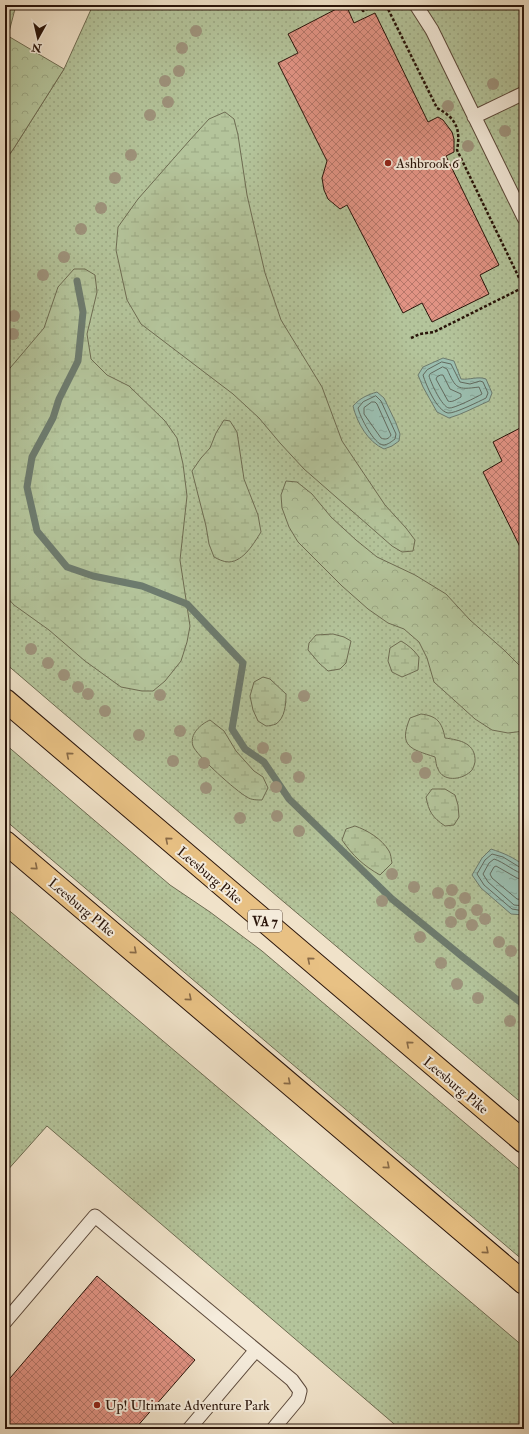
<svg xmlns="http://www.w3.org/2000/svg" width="529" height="1434" font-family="'IM FELL Double Pica',serif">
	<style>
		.grass { fill: url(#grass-dots); stroke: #6e6c52 }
		.forest { fill: url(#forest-crowns); stroke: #6e6c52 }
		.wetland { fill: url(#wetland-marsh); stroke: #6e6c52 }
		.water { fill: url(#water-ripples); stroke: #6d7b6e }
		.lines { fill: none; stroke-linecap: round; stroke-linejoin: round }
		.shore { stroke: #626a5e; stroke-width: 1 }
		.stream { stroke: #6d7b6e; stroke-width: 7 }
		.building { fill: url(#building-cross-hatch); stroke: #29140a }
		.lane-casing { stroke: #5b483a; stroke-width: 15 }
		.highway-casing { stroke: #29140a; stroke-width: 24 }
		.path { stroke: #29140a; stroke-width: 2.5; stroke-dasharray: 3 2; stroke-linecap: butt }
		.lane { stroke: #f5ecdc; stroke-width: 13 }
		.highway { stroke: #e8c184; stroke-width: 22 }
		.tree { fill: #9e937c }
		.oneway { stroke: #886a47 }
		.poi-dot { fill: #8f2418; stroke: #f5ecdc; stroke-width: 1.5 }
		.labels { text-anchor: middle; stroke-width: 4; stroke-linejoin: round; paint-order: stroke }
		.shield { fill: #f5ecdc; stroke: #665549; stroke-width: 1 }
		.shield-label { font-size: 13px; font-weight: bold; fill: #29140a }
		.poi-label { font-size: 14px; fill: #29140a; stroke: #f5ecdc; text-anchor: start }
		.street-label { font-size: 14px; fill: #29140a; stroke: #f5ecdc }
	</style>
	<defs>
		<pattern id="grass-dots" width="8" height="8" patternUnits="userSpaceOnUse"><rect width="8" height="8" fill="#b4c49b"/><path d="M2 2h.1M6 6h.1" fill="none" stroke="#9ba884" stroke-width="1.8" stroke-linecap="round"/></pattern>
		<pattern id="forest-crowns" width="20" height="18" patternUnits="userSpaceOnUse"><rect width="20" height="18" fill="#b4c49b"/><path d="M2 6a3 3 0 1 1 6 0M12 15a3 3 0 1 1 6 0" fill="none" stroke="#9ba884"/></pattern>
		<pattern id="wetland-marsh" width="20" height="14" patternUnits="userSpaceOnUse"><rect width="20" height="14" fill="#b4c49b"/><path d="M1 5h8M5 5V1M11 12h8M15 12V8" fill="none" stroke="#9ba884"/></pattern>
		<pattern id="water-ripples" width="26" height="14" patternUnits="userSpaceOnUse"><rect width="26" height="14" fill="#9bbfb1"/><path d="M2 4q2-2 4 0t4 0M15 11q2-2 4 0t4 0" fill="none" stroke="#86a397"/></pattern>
		<pattern id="building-cross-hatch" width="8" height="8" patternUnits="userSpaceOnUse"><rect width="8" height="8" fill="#e19384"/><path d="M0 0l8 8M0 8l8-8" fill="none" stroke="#b6776a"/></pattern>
	</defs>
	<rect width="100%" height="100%" fill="#f0e2c9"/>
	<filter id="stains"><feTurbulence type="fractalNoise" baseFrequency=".005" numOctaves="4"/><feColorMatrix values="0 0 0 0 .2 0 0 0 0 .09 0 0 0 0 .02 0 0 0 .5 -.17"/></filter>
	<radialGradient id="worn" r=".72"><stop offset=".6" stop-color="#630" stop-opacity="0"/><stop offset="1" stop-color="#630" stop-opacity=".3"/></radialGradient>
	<path class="grass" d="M 93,5 L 524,5 L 524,1105 L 278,897 L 5,663 L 5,161 L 14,148 L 64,69 Z
		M 5,744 L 170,885 L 210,912 L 262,951 L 524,1173 L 524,1261 L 5,820 Z
		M 5,907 L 524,1347 L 524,1429 L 400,1429 L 47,1126 L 5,1173 Z"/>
	<path class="forest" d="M 5,5 L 16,5 L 8,36 L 64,69 L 14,148 L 5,161 Z
		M 286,481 L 297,482 L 312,494 L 331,517 L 356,540 L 377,557 L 415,575 L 446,594 L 470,620 L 504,650 L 524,670 L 524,731 L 508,733 L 492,730 L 475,719 L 434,682 L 427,658 L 419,642 L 404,629 L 388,623 L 368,609 L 342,586 L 298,542 L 289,527 L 282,508 L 281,495 Z"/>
	<path class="wetland" d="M 225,112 L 234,119 L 238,135 L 247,195 L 265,273 L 281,320 L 322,387 L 342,441 L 385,505 L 406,528 L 415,540 L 413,551 L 402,552 L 392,546 L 304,469 L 280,443 L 259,418 L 233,394 L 141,324 L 127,300 L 116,250 L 118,227 L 138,199 L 189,141 L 209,119 Z
		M 74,269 L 85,269 L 95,275 L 97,292 L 87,334 L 91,359 L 107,375 L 129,386 L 165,421 L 177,438 L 183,464 L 187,496 L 180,560 L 190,626 L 187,642 L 181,661 L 165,681 L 153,691 L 142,691 L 121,687 L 85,661 L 49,630 L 14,605 L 5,595 L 5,374 L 44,328 L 58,287 Z
		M 224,420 L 230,421 L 237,432 L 244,479 L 258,515 L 261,532 C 254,543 244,561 229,562 C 223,562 218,559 214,557 L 209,544 L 206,526 L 192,471 L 201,458 L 210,448 L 216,433 Z
		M 333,634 L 344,637 L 351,641 L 346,663 L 340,669 L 328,671 L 319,663 L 308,650 L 309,643 L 316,635 Z
		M 401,641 C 408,645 414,650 419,657 L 418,670 L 402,677 L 392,672 L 388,661 L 390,648 Z
		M 263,677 L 270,679 L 286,694 C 286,704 285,718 276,724 C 273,725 269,726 266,726 L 258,721 L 253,710 L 250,696 L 254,682 Z
		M 421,714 C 437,716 442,722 445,738 C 460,740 476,743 475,762 C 474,766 473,770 470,772 C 461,780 443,782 438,769 C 436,766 436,761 435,757 C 411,749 398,747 410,718 Z
		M 210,720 L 224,731 L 236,751 L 254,771 L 263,777 L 268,788 L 262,800 C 257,800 251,800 247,797 C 237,792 196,755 193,746 C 189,734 201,724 210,720 Z
		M 432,789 L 445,789 L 455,795 L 458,805 L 459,817 L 454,825 L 445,826 C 432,817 429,812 426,797 Z
		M 355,826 C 367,830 382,839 389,851 C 391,854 391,859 392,863 L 380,875 C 364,866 353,856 342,840 L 346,829 Z"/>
	<path class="water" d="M 443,358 L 454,361 L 461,379 C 470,380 478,376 486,379 L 492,393 L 489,401 C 475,407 463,414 449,418 L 437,412 L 423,387 L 418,375 L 423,367 Z
		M 377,392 L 384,398 L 396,423 L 400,434 L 399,441 L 392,446 L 384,449 C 368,442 357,423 353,406 C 360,398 367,395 377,392 Z
		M 491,849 C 503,853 514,857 524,866 L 524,915 L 511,914 L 481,888 L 472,875 L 482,858 Z"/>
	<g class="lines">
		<path class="shore" d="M 442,362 L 451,364 L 460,382 L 470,384 L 480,381 L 483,382 L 488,393 L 486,398 C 480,401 454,414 448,413 C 437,411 426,385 423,375 L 427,370 Z
			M 443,367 L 447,369 C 456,389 457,390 479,387 L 482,394 C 477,397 453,409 449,408 C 442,407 431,383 429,376 L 430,374 Z
			M 441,375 L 443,375 L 450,389 L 461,394 L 461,397 C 457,399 452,403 448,401 L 436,379 L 437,377 Z
			M 376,396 L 381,401 L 396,434 L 395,439 C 392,441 388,445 383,445 C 374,444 360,417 358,408 L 363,402 Z
			M 372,402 L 375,402 L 377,404 L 391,435 C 389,439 385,440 381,438 L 364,414 L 364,408 Z
			M 524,869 L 521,868 L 503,857 L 492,854 L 485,860 L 477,874 L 484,885 L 512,909 L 524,911
			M 524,874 C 516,873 504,862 494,859 L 489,863 L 483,874 L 488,882 L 514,905 L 524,906
			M 524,880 L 517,878 L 496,866 L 494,867 L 490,874 L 492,878 L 517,899 L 524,900"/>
		<path class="stream" d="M 77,281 L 83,312 L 78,361 L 59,399 L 53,418 L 32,457 L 27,487 L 37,531 L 67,567 L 93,576 L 142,586 L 187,604 L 243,663 L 232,729 L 245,749 L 264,762 L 289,799 L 392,899 L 464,958 L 524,1005"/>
	</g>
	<path class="building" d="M 344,5 L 346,5 L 354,23 L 375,13 L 428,122 L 438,117 L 443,120 L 452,132 L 454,139 L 454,152 L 446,156 L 499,265 L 480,275 L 489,294 L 432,322 L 422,303 L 403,313 L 347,205 L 340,209 L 328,199 L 324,190 L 322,178 L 327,161 L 278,63 L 298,53 L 288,34 Z
		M 524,426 L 524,555 L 483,472 L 502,461 L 493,442 Z
		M 97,1276 L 195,1360 L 135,1429 L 5,1429 L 5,1384 Z"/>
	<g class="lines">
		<defs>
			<path id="lane" d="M 416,5 L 432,30 L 524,218
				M 474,117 L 524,93
				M 5,1322 L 95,1216 L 292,1380 L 300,1391 L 298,1399 L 273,1429
				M 189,1429 L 256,1350"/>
			<path id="highway" d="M 5,700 L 524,1142
				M 5,842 L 524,1283"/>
		</defs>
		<use href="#lane" class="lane-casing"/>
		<use href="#highway" class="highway-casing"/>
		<path class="path" d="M 360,5 L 363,11 L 376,5
			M 386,5 L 437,108 C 456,118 461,129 457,150 L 524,288
			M 411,338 L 420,334 L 434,332 L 524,287"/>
		<use href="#lane" class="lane"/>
		<use href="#highway" class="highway"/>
	</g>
	<g class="tree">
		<circle cx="196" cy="31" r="6"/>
		<circle cx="182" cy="48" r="6"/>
		<circle cx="179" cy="71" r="6"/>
		<circle cx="165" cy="81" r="6"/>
		<circle cx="493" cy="84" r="6"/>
		<circle cx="168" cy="102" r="6"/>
		<circle cx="448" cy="106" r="6"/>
		<circle cx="150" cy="115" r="6"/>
		<circle cx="505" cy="131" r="6"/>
		<circle cx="468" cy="146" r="6"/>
		<circle cx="131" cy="155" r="6"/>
		<circle cx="115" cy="178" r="6"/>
		<circle cx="101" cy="208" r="6"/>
		<circle cx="81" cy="229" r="6"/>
		<circle cx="64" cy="257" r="6"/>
		<circle cx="43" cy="275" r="6"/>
		<circle cx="14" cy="316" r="6"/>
		<circle cx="13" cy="334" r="6"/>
		<circle cx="31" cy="649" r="6"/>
		<circle cx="48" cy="663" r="6"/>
		<circle cx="64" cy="675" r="6"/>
		<circle cx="78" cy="687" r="6"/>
		<circle cx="88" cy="694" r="6"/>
		<circle cx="160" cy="695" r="6"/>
		<circle cx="304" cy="696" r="6"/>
		<circle cx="105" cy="711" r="6"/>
		<circle cx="180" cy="731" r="6"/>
		<circle cx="139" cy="735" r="6"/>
		<circle cx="263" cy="748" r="6"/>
		<circle cx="417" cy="757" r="6"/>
		<circle cx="286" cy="758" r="6"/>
		<circle cx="173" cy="761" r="6"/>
		<circle cx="204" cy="763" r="6"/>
		<circle cx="425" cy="773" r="6"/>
		<circle cx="299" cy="777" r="6"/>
		<circle cx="276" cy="787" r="6"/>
		<circle cx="206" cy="788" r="6"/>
		<circle cx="277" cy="816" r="6"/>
		<circle cx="240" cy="818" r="6"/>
		<circle cx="299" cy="831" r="6"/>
		<circle cx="392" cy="874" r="6"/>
		<circle cx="414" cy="887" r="6"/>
		<circle cx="452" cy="890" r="6"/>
		<circle cx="438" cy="893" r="6"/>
		<circle cx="465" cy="898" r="6"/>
		<circle cx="382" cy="901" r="6"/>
		<circle cx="450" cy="903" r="6"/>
		<circle cx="477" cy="910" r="6"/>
		<circle cx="461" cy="914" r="6"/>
		<circle cx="485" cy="919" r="6"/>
		<circle cx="451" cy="922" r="6"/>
		<circle cx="472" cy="925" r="6"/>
		<circle cx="420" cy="937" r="6"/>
		<circle cx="499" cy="942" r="6"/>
		<circle cx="511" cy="951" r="6"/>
		<circle cx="441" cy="963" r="6"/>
		<circle cx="457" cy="984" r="6"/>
		<circle cx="478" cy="998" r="6"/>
		<circle cx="510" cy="1021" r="6"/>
	</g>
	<defs><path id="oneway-chevron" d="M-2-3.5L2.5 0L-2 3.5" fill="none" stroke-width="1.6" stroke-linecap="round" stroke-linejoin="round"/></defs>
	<g class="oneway">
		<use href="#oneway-chevron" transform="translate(69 755) rotate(-140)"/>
		<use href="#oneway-chevron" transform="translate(168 840) rotate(-140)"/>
		<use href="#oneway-chevron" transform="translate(35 867) rotate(40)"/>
		<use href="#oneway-chevron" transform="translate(134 951) rotate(40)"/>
		<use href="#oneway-chevron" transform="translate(310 960) rotate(-140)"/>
		<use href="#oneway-chevron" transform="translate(189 998) rotate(40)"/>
		<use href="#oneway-chevron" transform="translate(409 1044) rotate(-140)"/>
		<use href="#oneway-chevron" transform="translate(288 1082) rotate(40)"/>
		<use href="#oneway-chevron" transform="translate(387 1166) rotate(40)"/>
		<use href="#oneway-chevron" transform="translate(486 1251) rotate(40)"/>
	</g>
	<g class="poi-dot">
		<circle cx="388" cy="163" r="4"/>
		<circle cx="97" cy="1405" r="4"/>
	</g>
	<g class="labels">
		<rect class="shield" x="248" y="910" width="34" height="22" rx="3"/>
		<g class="shield-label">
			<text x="265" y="926">VA 7</text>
		</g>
		<g class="poi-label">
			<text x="396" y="168">Ashbrook 6</text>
			<text x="105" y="1410">Up! Ultimate Adventure Park</text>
		</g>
		<g class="street-label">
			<text transform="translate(210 875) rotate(40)" y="5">Leesburg Pike</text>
			<text transform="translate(82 907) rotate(40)" y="5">Leesburg PIke</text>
			<text transform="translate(456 1085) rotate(40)" y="5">Leesburg Pike</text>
		</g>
	</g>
	<rect width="529" height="1434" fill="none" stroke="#f0e2c9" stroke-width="20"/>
	<rect x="6" y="6" width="517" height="1422" fill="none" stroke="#29140a" stroke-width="2"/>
	<rect x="10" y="10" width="509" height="1414" fill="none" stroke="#29140a"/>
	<g transform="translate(38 38) rotate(188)" stroke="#f5ecdc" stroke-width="3" paint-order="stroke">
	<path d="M0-3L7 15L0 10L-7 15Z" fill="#29140a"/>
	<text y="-6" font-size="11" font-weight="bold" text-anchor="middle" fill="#29140a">N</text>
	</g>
	<rect width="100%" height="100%" filter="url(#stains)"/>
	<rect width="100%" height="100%" fill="url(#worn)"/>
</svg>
